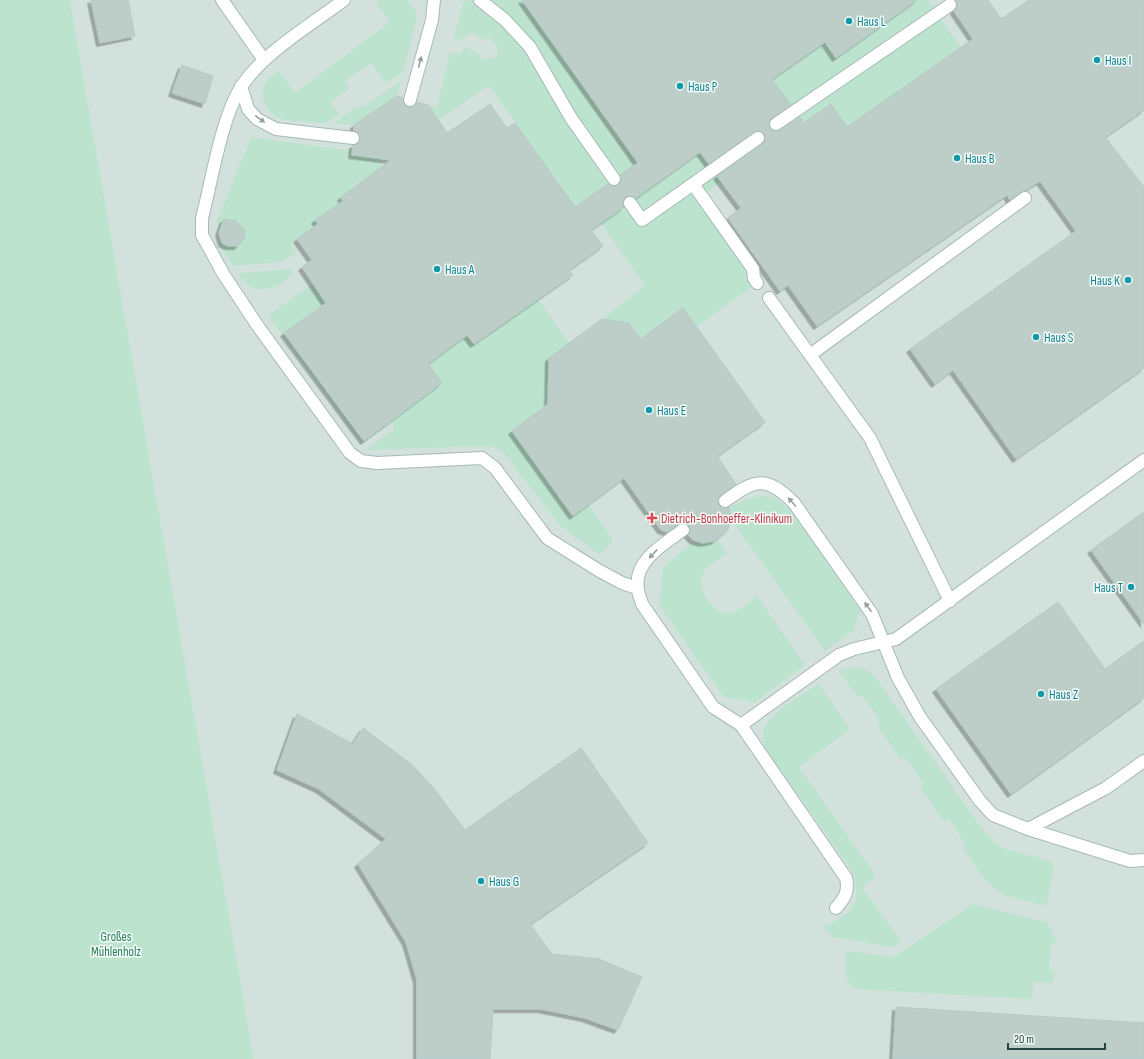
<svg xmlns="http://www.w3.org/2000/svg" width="1144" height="1059" font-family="'Sofia Sans Condensed',sans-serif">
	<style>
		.built { fill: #d3e1dd }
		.green { fill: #bce3cd }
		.building { fill: #bdcec9; stroke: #b6cac5; filter: url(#shadow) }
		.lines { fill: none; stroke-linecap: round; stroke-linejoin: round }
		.lane-casing { stroke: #a6b9b6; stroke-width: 14 }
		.lane { stroke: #fff; stroke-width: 12 }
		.oneway { fill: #90a2a0 }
		.culture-dot { fill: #0f9aa8; stroke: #f6fbfa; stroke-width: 1.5 }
		.health-dot { fill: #e0444e; stroke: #f6fbfa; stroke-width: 1.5 }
		.labels { text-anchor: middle; stroke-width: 3; stroke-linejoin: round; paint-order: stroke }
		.culture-label { font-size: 13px; fill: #0d838f; stroke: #f6fbfa; text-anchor: start }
		.health-label { font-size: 13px; fill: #be3a42; stroke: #f6fbfa; text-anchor: start }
		.park-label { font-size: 13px; fill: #268158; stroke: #f6fbfa }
	</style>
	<defs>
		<filter id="shadow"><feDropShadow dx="-3.5" dy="3.5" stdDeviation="0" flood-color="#0004"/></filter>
	</defs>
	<rect width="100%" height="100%" fill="#e5f0ed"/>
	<path class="built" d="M 70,0 L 1144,0 L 1144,1059 L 254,1059 Z"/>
	<path class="green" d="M 0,0 L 70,0 L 254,1059 L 0,1059 Z
		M 380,0 L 407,0 L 415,10 L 417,17 L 403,72 L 386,83 L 371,63 L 345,81 L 350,88 L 330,102 L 339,114 L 327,123 C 316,122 288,122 279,118 C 268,113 258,96 265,84 C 268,78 274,75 279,71 L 295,93 L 390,22 L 376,2 Z
		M 467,0 L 522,0 L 638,163 L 575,207 L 489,85 L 419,133 L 424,104 L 437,107 L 450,53 L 461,54 L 464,47 L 476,52 L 484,60 L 497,56 L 498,46 L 490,38 L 484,40 L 472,32 L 459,40 L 454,38 L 463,3 Z
		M 917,0 L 928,0 L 961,48 L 847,127 L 831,105 L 804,123 L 772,79 L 825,42 L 836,58 Z
		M 401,81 L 397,96 L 354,125 L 334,123 L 351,110 L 368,104 Z
		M 731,130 L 747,153 L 761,143 L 766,150 L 697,199 L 749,274 L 745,277 L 752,287 L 697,326 L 683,308 L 641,339 L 629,323 L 602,319 L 645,286 L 601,223 Z
		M 251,137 L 352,151 L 352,155 L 379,158 L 383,165 L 341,196 L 343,201 L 316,220 L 318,224 L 291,244 L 296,252 L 282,262 L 233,266 L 219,244 L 219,238 C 223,246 230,248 238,245 L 244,237 L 244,228 L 236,221 L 223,223 L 219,230 L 219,235 L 217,229 L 217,221 Z
		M 290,269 L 293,275 C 280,284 266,295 250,286 C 246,284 241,279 239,275 L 242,273 Z
		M 313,284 L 326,302 L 284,333 L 363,441 L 388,423 L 389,425 L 362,444 L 268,315 Z
		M 538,299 L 569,343 L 549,358 L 549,388 L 556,399 L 512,431 L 573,515 L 588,504 L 613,540 L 600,555 L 561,526 L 503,452 L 494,447 L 481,446 L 370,450 L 367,449 L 395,428 L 391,421 L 428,364 L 467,335 L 474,344 Z
		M 767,496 L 778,500 L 790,510 L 861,611 L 853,631 L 825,651 L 725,511 C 739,501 749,497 767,496 Z
		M 709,527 L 727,554 C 719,559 708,565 703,573 C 695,588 714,617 731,613 C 741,610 749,602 757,596 L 805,665 L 755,702 L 724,697 L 659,605 L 663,568 Z
		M 857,667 L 869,671 L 876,678 L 980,826 L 993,841 L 1003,848 L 1050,861 L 1054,868 L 1047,903 L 1044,906 L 1005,895 L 993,887 L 984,879 L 962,847 L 966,845 L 948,818 L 944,821 L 920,787 L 924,784 L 906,758 L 901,760 L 877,725 L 881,722 L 862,695 L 858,698 L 839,671 L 846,668 Z
		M 819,684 L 850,729 L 799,767 L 876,876 L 862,888 L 901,941 L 892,947 L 833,937 L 823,927 C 855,913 863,903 851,869 L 765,748 C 764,741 762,733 765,727 C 772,711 804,694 819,684 Z
		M 973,904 L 1048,923 L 1057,943 L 1051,943 L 1049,970 L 1054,971 L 1053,983 L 1033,982 L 1032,999 L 853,989 L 846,975 L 846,951 L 894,957 Z"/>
	<path class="building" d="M 91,0 L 128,0 L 135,36 L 100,43 Z
		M 522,0 L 917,0 L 836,58 L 825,42 L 772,79 L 791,105 L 769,120 L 770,128 L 776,131 L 800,117 L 804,123 L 831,104 L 847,127 L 973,39 L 954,11 L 957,5 L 955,0 L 988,0 L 1001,19 L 1029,0 L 1144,0 L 1144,110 L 1105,137 L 1144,187 L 1144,368 L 1016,459 L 953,370 L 935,384 L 910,349 L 1076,231 L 1040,181 L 1010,200 L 1007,195 L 817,326 L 788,285 L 780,291 L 728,218 L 741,208 L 717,176 L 763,144 L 765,141 L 764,134 L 757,131 L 709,164 L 700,152 L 636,198 L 630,196 L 625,197 L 623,203 L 624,207 L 591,230 L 603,246 L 569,270 L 573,275 L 474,344 L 467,335 L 428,364 L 442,383 L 364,441 L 284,333 L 326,303 L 302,267 L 312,260 L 297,239 L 318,224 L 315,220 L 343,201 L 341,197 L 391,160 L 352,155 L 353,145 L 359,143 L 360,138 L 358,132 L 354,131 L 354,125 L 397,96 L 403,98 L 403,102 L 408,107 L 412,107 L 417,102 L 428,105 L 447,133 L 490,104 L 507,128 L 515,123 L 575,207 L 608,184 L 614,186 L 619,185 L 621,179 L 620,175 L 638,163 Z
		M 182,65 L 213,76 L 205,104 L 172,93 Z
		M 224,219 L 236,221 L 244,229 L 245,237 L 238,246 L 228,246 L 222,243 L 219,232 Z
		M 683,308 L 765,422 L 717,456 L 736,484 L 718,498 L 719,506 L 722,508 L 729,507 L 731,518 L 728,530 L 714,541 L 703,543 L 693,540 L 688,535 L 690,529 L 686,523 L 679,524 L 667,532 L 661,530 L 624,478 L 573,516 L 512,431 L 548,404 L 549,358 L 602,319 L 629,323 L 641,339 Z
		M 1144,512 L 1144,624 L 1091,550 Z
		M 1058,602 L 1105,669 L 1144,641 L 1144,698 L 1011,794 L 936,689 Z
		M 297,714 L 353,744 L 363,728 L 411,764 L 433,787 L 465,830 L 581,748 L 648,843 L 530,924 L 552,954 L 599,959 L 642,977 L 618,1030 L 585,1018 L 541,1009 L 493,1009 L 490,1059 L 417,1059 L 417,980 L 406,942 L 358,864 L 386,839 L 319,789 L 277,770 Z
		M 896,1007 L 1144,1023 L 1144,1059 L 893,1059 Z"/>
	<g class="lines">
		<defs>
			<path id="lane" d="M 222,0 L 264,60
				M 344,0 C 312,24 263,53 241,87 C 221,119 212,180 202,218 L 202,235 L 224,275 L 257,325 L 350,453 L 361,461 L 377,463 L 482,458 L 495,468 L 547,538 L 598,570 L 622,583 L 637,588
				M 480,0 L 505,20 L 530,47 L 571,118 L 614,179
				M 241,86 L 248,109 L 257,119 L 276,129 L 353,138
				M 410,100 L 432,20 L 434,0
				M 776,124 L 950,5
				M 693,184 L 753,269 L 754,278 L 757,283
				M 630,203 L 642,220 L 758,138
				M 769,298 L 810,355
				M 725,501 C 755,479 766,475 794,503 L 872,614 L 898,678 L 920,717 L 980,801 L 993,815 L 1028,829 L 1130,861 L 1144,860
				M 683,530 C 664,544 633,561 638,589 C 638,594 641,599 642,604 L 713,707 L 741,725 L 846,878 C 849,891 845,898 836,908
				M 950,601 L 870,438 L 810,355 L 1025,198
				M 741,725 L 839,655 L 854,649 L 896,639 L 1144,460
				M 1028,829 L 1106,788 L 1144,761"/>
		</defs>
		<use href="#lane" class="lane-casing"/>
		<use href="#lane" class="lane"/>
	</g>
	<defs><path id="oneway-solid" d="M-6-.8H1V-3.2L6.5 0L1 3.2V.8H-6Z"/></defs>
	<g class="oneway">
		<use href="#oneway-solid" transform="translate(420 62) rotate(-75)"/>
		<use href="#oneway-solid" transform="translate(260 119) rotate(36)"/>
		<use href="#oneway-solid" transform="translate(792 502) rotate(-132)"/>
		<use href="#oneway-solid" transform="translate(653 554) rotate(133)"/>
		<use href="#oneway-solid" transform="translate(868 607) rotate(-125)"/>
	</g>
	<g class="culture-dot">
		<circle cx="849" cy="21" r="4"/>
		<circle cx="1097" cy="60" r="4"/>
		<circle cx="680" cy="86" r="4"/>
		<circle cx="957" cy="158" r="4"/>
		<circle cx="437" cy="269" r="4"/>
		<circle cx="1128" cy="280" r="4"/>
		<circle cx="1036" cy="337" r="4"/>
		<circle cx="649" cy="410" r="4"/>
		<circle cx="1131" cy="587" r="4"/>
		<circle cx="1041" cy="694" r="4"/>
		<circle cx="481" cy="881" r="4"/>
	</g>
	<path class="health-dot" d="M650 512h4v4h4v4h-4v4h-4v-4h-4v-4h4z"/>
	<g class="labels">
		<g class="culture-label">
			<text x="857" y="26">Haus L</text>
			<text x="1105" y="65">Haus I</text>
			<text x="688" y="91">Haus P</text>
			<text x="965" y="163">Haus B</text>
			<text x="445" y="274">Haus A</text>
			<text x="1120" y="285" text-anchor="end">Haus K</text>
			<text x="1044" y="342">Haus S</text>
			<text x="657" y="415">Haus E</text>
			<text x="1123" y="592" text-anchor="end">Haus T</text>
			<text x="1049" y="699">Haus Z</text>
			<text x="489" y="886">Haus G</text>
		</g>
		<g class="health-label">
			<text x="661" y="523">Dietrich-Bonhoeffer-Klinikum</text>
		</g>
		<g class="park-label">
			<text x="116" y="941">Großes<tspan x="116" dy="15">Mühlenholz</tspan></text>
		</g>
	</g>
	<path d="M1008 1043v6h97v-6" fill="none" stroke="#214541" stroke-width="2"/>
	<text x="1014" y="1043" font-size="12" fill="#214541" stroke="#f6fbfa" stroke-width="3" paint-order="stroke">20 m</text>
</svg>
